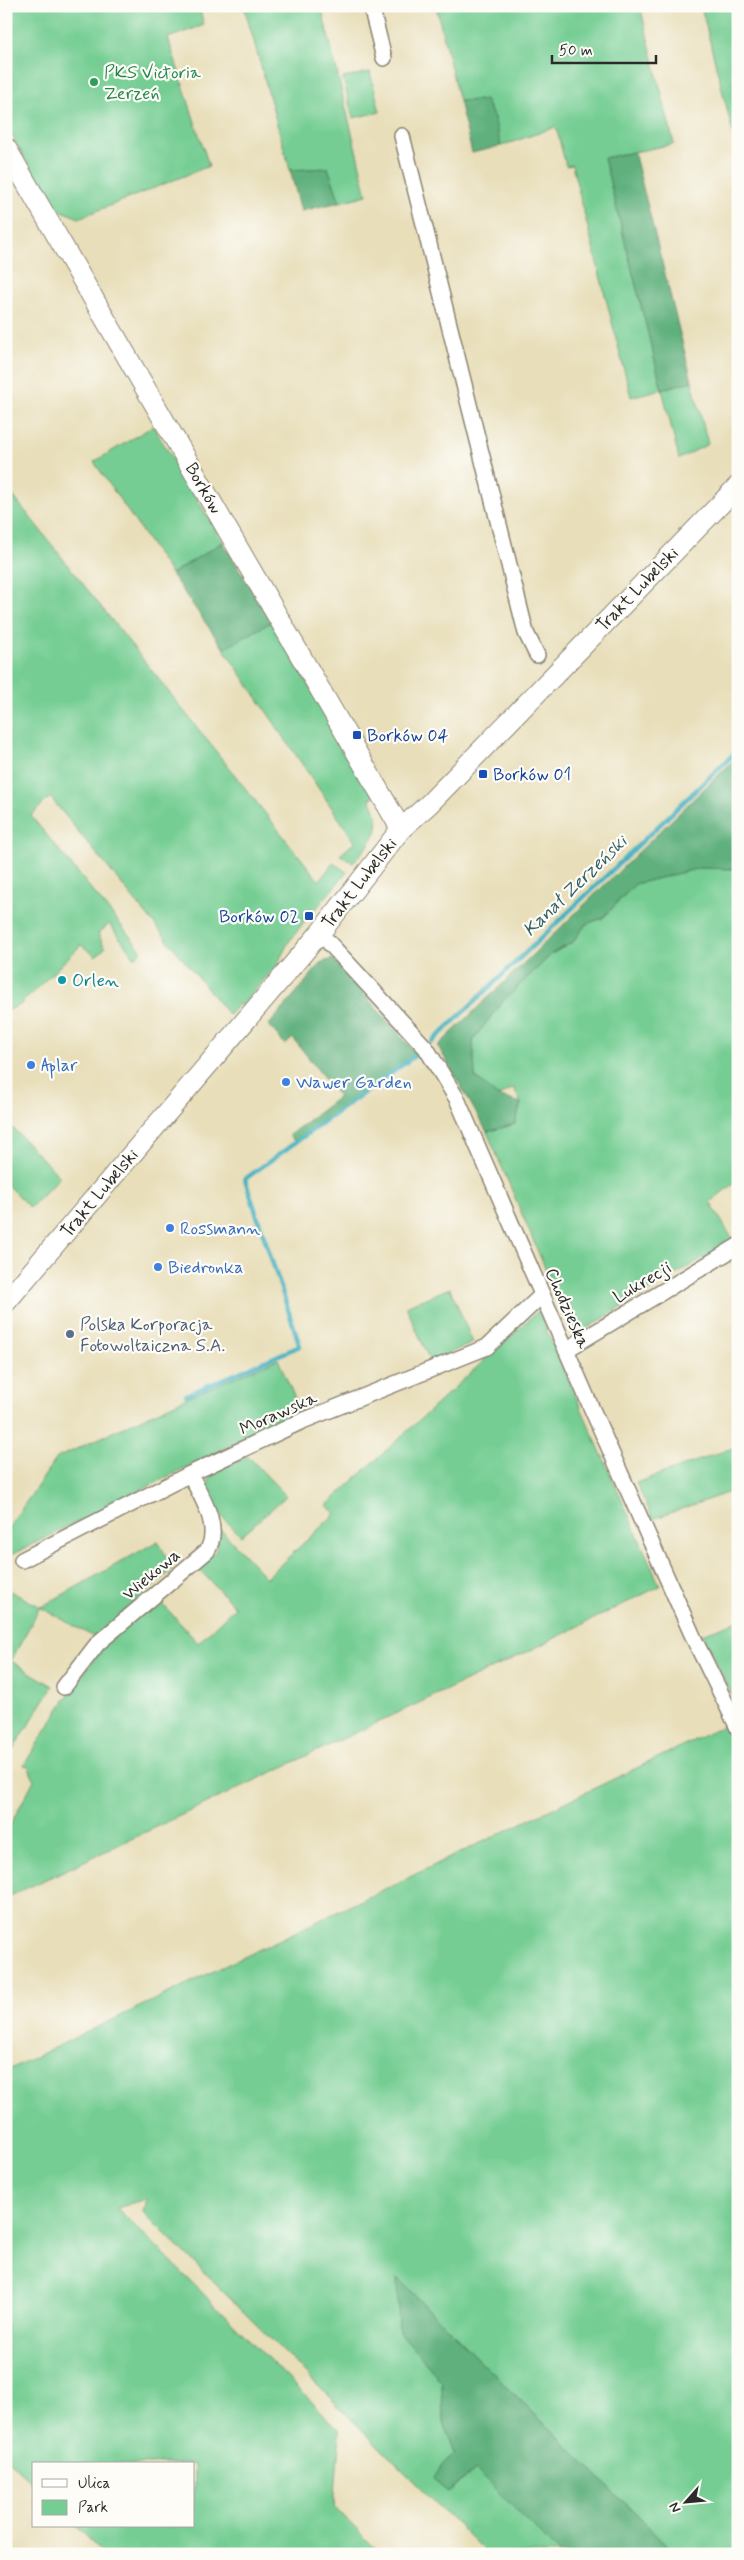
<svg xmlns="http://www.w3.org/2000/svg" width="744" height="2560" font-family="Mynerve,sans-serif">
	<style>
		.green { fill: #74cd93; stroke: #507c5f }
		.forest { fill: #5fb07d; stroke: #456e54 }
		.lines { fill: none; stroke-linecap: round; stroke-linejoin: round }
		.stream { stroke: #45b3c1; stroke-width: 4.5 }
		.minor-casing { stroke: #8a8472; stroke-width: 18 }
		.tertiary-casing { stroke: #8a8472; stroke-width: 22 }
		.minor { stroke: #fff; stroke-width: 15 }
		.tertiary { stroke: #fff; stroke-width: 20 }
		.leisure-dot { fill: #2e9e5b; stroke: #fdfcf7; stroke-width: 2 }
		.transit-dot { fill: #1a4fb4; stroke: #fdfcf7; stroke-width: 2 }
		.culture-dot { fill: #0f9aa8; stroke: #fdfcf7; stroke-width: 2 }
		.shop-dot { fill: #3f7fe0; stroke: #fdfcf7; stroke-width: 2 }
		.service-dot { fill: #5c6f8a; stroke: #fdfcf7; stroke-width: 2 }
		.labels { text-anchor: middle; stroke-width: 4.5; stroke-linejoin: round; paint-order: stroke }
		.leisure-label { font-size: 18px; fill: #27864d; stroke: #fdfcf7; text-anchor: start }
		.street-label { font-size: 18px; fill: #2b2b2b; stroke: #fdfcf7 }
		.transit-label { font-size: 18px; fill: #164399; stroke: #fdfcf7; text-anchor: start }
		.culture-label { font-size: 18px; fill: #0d838f; stroke: #fdfcf7; text-anchor: start }
		.shop-label { font-size: 18px; fill: #366cbe; stroke: #fdfcf7; text-anchor: start }
		.service-label { font-size: 18px; fill: #4e5e75; stroke: #fdfcf7; text-anchor: start }
		.water-label { font-size: 19px; font-style: italic; fill: #356167; stroke: #fdfcf7 }
	</style>
	<rect width="100%" height="100%" fill="#fdfcf7"/>
	<filter id="ink" filterUnits="userSpaceOnUse"><feTurbulence type="fractalNoise" baseFrequency=".02" numOctaves="2"/><feDisplacementMap in="SourceGraphic" scale="10" xChannelSelector="R" yChannelSelector="G"/><feConvolveMatrix kernelMatrix="1 2 1 2 8 2 1 2 1" color-interpolation-filters="sRGB"/></filter>
	<filter id="wash" filterUnits="userSpaceOnUse"><feTurbulence type="fractalNoise" baseFrequency=".0096" numOctaves="4" result="noise"/><feDisplacementMap in="SourceGraphic" scale="20" xChannelSelector="R" yChannelSelector="G"/><feGaussianBlur stdDeviation="1.12" result="paint"/><feColorMatrix in="noise" values="0 0 0 0 0 0 0 0 0 0 0 0 0 0 0 0 0 1.4 0 .05"/><feComposite in="paint" operator="in"/></filter>
	<g filter="url(#wash)">
		<rect width="100%" height="100%" fill="#e8deb9"/>
		<path class="green" d="M 6,6 L 199,6 L 204,25 L 168,38 L 209,166 L 79,218 L 52,207 L 6,125 Z
			M 244,6 L 321,6 L 367,195 L 340,202 L 328,168 L 290,170 Z
			M 436,6 L 640,6 L 674,144 L 604,158 L 662,389 L 692,381 L 708,444 L 679,459 L 662,389 L 631,397 L 572,165 L 566,166 L 556,127 L 501,146 L 494,118 L 485,100 L 459,101 Z
			M 701,6 L 738,6 L 738,79 L 732,80 L 738,102 L 738,153 Z
			M 370,72 L 380,112 L 353,118 L 343,78 Z
			M 153,426 L 223,542 L 171,574 L 94,462 Z
			M 6,487 L 319,881 L 333,863 L 347,872 L 314,911 L 311,909 L 303,919 L 305,921 L 288,943 L 277,965 L 241,1006 L 238,1004 L 229,1015 L 50,797 L 31,816 L 142,951 L 135,958 L 109,924 L 98,934 L 105,948 L 96,956 L 81,945 L 20,1005 L 6,1011 Z
			M 271,622 L 374,796 L 370,799 C 387,830 373,839 353,863 L 340,855 L 355,842 L 224,649 Z
			M 700,868 L 738,869 L 738,1180 L 710,1202 L 733,1240 L 574,1336 L 487,1132 L 515,1124 L 521,1103 L 514,1088 L 497,1097 L 475,1077 L 473,1040 L 503,1001 L 553,953 L 573,942 L 586,924 L 603,918 L 635,884 Z
			M 6,1121 L 60,1177 L 30,1208 L 6,1184 Z
			M 450,1288 L 473,1343 L 430,1361 L 406,1306 Z
			M 538,1311 L 660,1586 L 531,1650 L 6,1898 L 6,1833 L 34,1780 L 29,1768 L 24,1765 L 74,1686 L 105,1645 L 159,1600 L 198,1643 L 235,1607 L 197,1567 L 215,1552 L 221,1530 L 266,1578 L 335,1514 L 327,1505 Z
			M 278,1359 L 302,1415 L 243,1439 L 11,1555 L 6,1547 L 6,1531 L 57,1458 L 188,1397 Z
			M 738,1446 L 738,1489 L 653,1519 L 636,1483 Z
			M 248,1456 L 286,1496 L 241,1536 L 216,1511 L 206,1489 L 212,1473 Z
			M 158,1541 L 173,1569 L 94,1637 L 40,1607 L 11,1661 L 53,1686 L 9,1756 L 6,1754 L 6,1589 L 41,1607 Z
			M 738,1621 L 738,1707 L 702,1634 Z
			M 726,1725 L 738,1749 L 738,2554 L 676,2554 L 398,2279 L 399,2332 L 442,2382 L 443,2419 L 455,2453 L 433,2477 L 448,2492 L 476,2470 L 560,2554 L 487,2554 L 143,2212 L 146,2199 L 117,2208 L 340,2430 L 334,2507 L 381,2554 L 104,2554 L 76,2526 L 194,2526 L 194,2464 L 34,2464 L 34,2485 L 6,2458 L 6,2071 Z"/>
		<path class="forest" d="M 485,100 L 494,118 L 501,146 L 472,153 L 459,101 Z
			M 634,152 L 692,381 L 662,389 L 604,158 Z
			M 328,168 L 340,202 L 301,211 L 290,170 Z
			M 223,542 L 271,622 L 224,649 L 171,574 Z
			M 738,756 L 738,869 L 700,868 L 635,884 L 602,918 L 586,924 L 573,942 L 553,953 L 503,1001 L 473,1040 L 475,1077 L 497,1096 L 521,1103 L 515,1124 L 487,1132 L 438,1046 Z
			M 333,959 L 416,1053 L 411,1060 L 296,1144 L 289,1135 L 339,1097 L 293,1038 L 285,1045 L 269,1025 L 322,962 Z
			M 397,2278 L 676,2554 L 560,2554 L 476,2470 L 447,2492 L 433,2477 L 455,2453 L 443,2419 L 442,2382 L 399,2332 Z"/>
		<g class="lines">
			<path class="stream" d="M 432,1042 L 738,750
				M 186,1395 L 300,1346 L 245,1179 L 420,1052"/>
		</g>
	</g>
	<g filter="url(#ink)">
		<g class="lines">
			<defs>
				<path id="minor" d="M 371,6 L 384,58
					M 402,136 L 526,633 L 537,655
					M 320,933 L 426,1048 L 457,1099 L 591,1407 L 695,1641 L 738,1728
					M 566,1350 L 738,1246
					M 22,1560 L 190,1474 L 300,1422 L 487,1347 L 542,1295
					M 64,1687 L 98,1643 L 207,1551 C 222,1527 201,1496 190,1474"/>
				<path id="tertiary" d="M 6,148 L 401,829
					M 6,1302 L 320,933 L 401,829 L 429,804 L 738,486"/>
			</defs>
			<use href="#minor" class="minor-casing"/>
			<use href="#tertiary" class="tertiary-casing"/>
			<use href="#minor" class="minor"/>
			<use href="#tertiary" class="tertiary"/>
		</g>
	</g>
	<circle class="leisure-dot" cx="94" cy="82" r="5"/>
	<g class="transit-dot">
		<rect x="352" y="730" width="10" height="10" rx="2.5"/>
		<rect x="478" y="769" width="10" height="10" rx="2.5"/>
		<rect x="304" y="911" width="10" height="10" rx="2.5"/>
	</g>
	<circle class="culture-dot" cx="62" cy="980" r="5"/>
	<g class="shop-dot">
		<circle cx="31" cy="1065" r="5"/>
		<circle cx="286" cy="1082" r="5"/>
		<circle cx="170" cy="1228" r="5"/>
		<circle cx="158" cy="1267" r="5"/>
	</g>
	<circle class="service-dot" cx="70" cy="1334" r="5"/>
	<g class="labels">
		<g class="leisure-label">
			<text x="104" y="78">PKS Victoria<tspan x="104" dy="21">Zerzeń</tspan></text>
		</g>
		<g class="street-label">
			<text transform="translate(204 488) rotate(60)" y="6">Borków</text>
			<text transform="translate(637 589) rotate(-46)" y="6">Trakt Lubelski</text>
			<text transform="translate(359 883) rotate(-52)" y="6">Trakt Lubelski</text>
			<text transform="translate(99 1193) rotate(-50)" y="6">Trakt Lubelski</text>
			<text transform="translate(642 1282) rotate(-31)" y="6">Lukrecji</text>
			<text transform="translate(568 1308) rotate(66)" y="6">Chodzieska</text>
			<text transform="translate(278 1413) rotate(-24)" y="6">Morawska</text>
			<text transform="translate(151 1574) rotate(-40)" y="6">Wiekowa</text>
		</g>
		<g class="transit-label">
			<text x="367" y="741">Borków 04</text>
			<text x="493" y="780">Borków 01</text>
			<text x="299" y="922" text-anchor="end">Borków 02</text>
		</g>
		<g class="culture-label">
			<text x="72" y="986">Orlen</text>
		</g>
		<g class="shop-label">
			<text x="41" y="1071">Aplar</text>
			<text x="296" y="1088">Wawer Garden</text>
			<text x="180" y="1234">Rossmann</text>
			<text x="168" y="1273">Biedronka</text>
		</g>
		<g class="service-label">
			<text x="80" y="1330">Polska Korporacja<tspan x="80" dy="21">Fotowoltaiczna S.A.</tspan></text>
		</g>
		<g class="water-label">
			<text transform="translate(574 885) rotate(-44)" y="7">Kanał Zerzeński</text>
		</g>
	</g>
	<rect width="744" height="2560" fill="none" stroke="#fdfcf7" stroke-width="25"/>
	<rect x="32" y="2462" width="162" height="65" fill="#fdfcf7" stroke="#a9a8a5"/>
	<rect x="42" y="2479" width="25" height="8" fill="#ffffff" stroke="#a9a8a5"/>
	<text x="78" y="2488" font-size="15" fill="#2b2b2b">Ulica</text>
	<rect x="42" y="2500" width="25" height="15" fill="#74cd93" stroke="#a9a8a5"/>
	<text x="78" y="2512" font-size="15" fill="#2b2b2b">Park</text>
	<g transform="translate(686 2502) rotate(243)" stroke="#fdfcf7" stroke-width="4" paint-order="stroke">
	<path d="M0-4L9 19L0 12L-9 19Z" fill="#2b2b2b"/>
	<text y="-8" font-size="14" font-weight="bold" text-anchor="middle" fill="#2b2b2b">N</text>
	</g>
	<path d="M552 55v8h104v-8" fill="none" stroke="#2b2b2b" stroke-width="2.5"/>
	<text x="559" y="55" font-size="15" fill="#2b2b2b" stroke="#fdfcf7" stroke-width="4" paint-order="stroke">50 m</text>
</svg>
